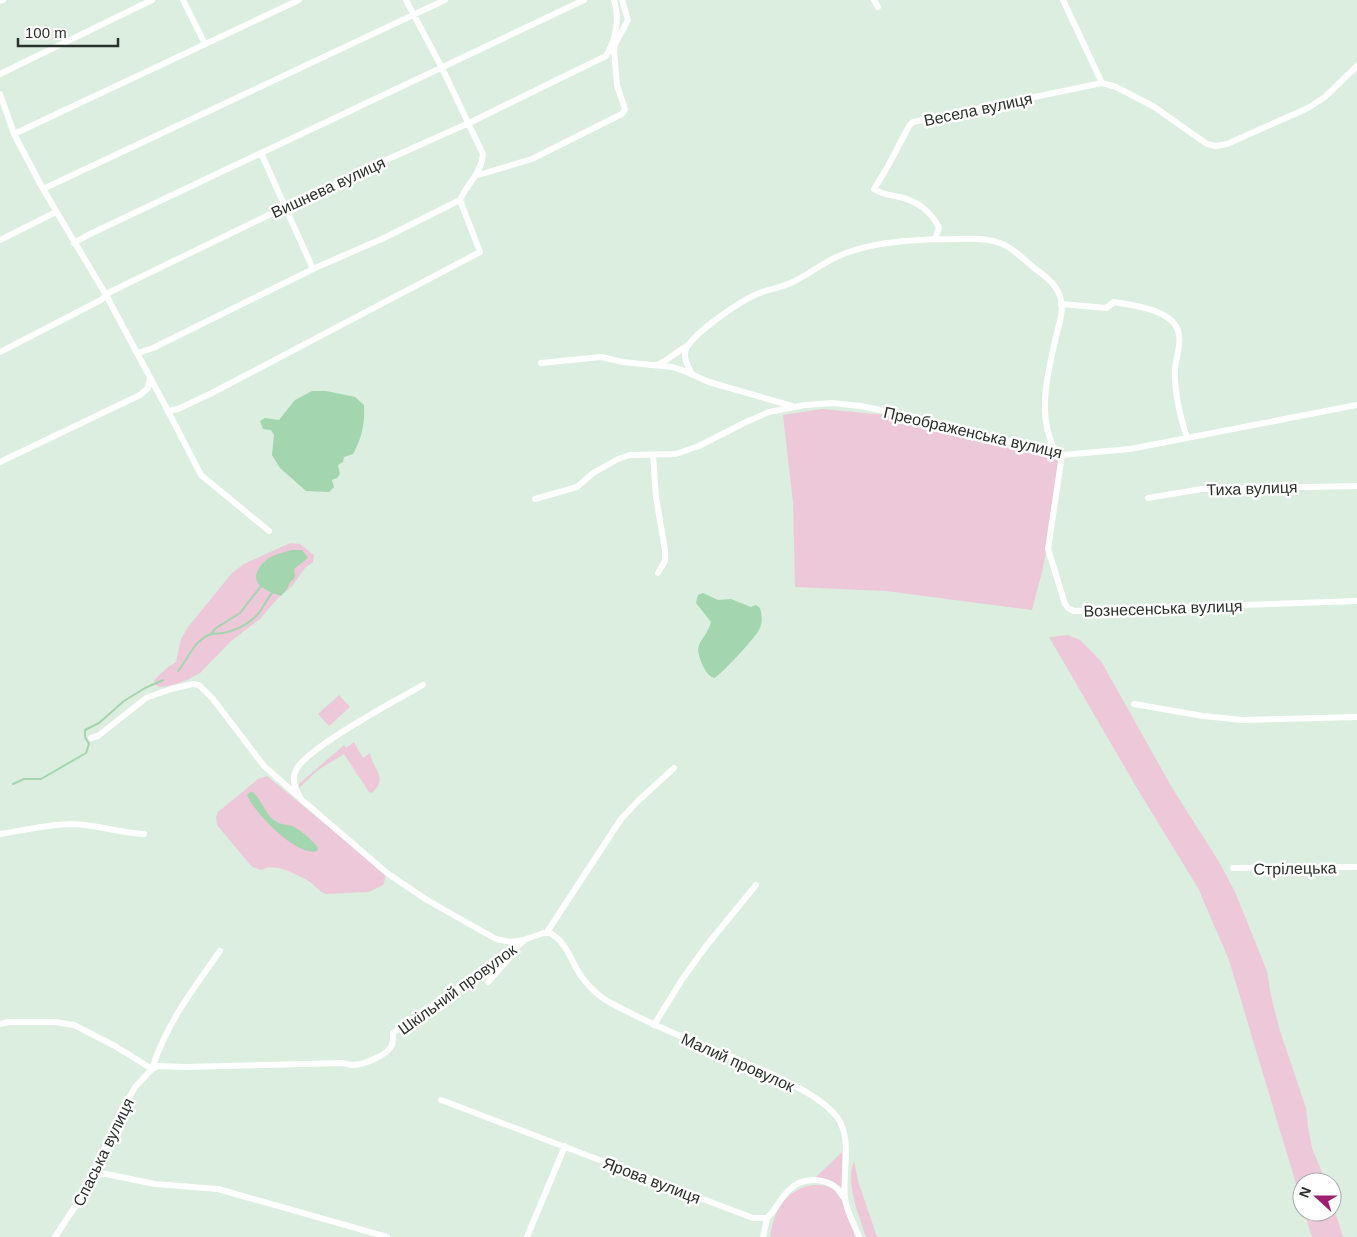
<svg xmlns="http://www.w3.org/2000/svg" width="1357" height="1237" font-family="Helvetica,sans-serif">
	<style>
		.green { fill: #ecc8d9 }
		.water { fill: #a3d5ae }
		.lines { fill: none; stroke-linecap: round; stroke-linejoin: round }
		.stream { stroke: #a3d5ae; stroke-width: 2 }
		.minor { stroke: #fff; stroke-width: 6 }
		.labels { text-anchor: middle; stroke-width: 5; stroke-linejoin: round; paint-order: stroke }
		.street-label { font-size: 16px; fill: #2b322c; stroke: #fff }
	</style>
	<rect width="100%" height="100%" fill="#dbeedf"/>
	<path class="green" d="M 822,409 L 886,415 L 1062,461 L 1043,568 L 1032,610 L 886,591 L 795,587 L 793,502 L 783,415 Z
		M 290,543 L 300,544 L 314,555 L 313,562 L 305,568 L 292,586 L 278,598 L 260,619 L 231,641 L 200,673 L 187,680 L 169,686 L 160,687 L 156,685 L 154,680 L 168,667 L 176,662 L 181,639 L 188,627 L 232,573 L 244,564 Z
		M 1068,635 L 1080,640 L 1101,661 L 1171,786 L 1219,862 L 1235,892 L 1267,971 L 1271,996 L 1280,1031 L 1306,1108 L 1308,1127 L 1312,1148 L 1326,1182 L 1302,1182 L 1302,1204 L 1229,960 L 1198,888 L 1138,790 L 1049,637 Z
		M 339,695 L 350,707 L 329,726 L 318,714 Z
		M 354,742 L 363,758 L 370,753 C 373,771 389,776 372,793 L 369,792 L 344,754 L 318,770 L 299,788 L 299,784 L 344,745 L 346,748 Z
		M 267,776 L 375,865 L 386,876 L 383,885 L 369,892 L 326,894 C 317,891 315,884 307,880 C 295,874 273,862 262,870 L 252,867 L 217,825 L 216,817 L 218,812 L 258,779 Z
		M 842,1152 L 842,1187 L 830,1180 L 815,1178 Z
		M 854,1161 L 858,1181 L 877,1237 L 866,1237 C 859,1214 845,1185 854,1161 Z
		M 813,1185 C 820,1185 828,1185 833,1189 C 845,1198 851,1224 856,1237 L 770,1237 C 774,1210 785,1190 813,1185 Z
		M 1332,1202 L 1343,1237 L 1312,1237 L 1304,1212 L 1332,1212 Z"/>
	<path class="water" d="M 312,391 L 326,391 L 355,397 L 364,405 C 365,423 362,438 353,454 L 344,457 L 343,462 L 338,465 L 340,474 L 337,478 L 332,480 L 334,487 L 329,492 L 306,491 L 280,468 L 272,455 L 274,435 L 271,430 L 263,429 L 260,421 L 265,418 L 279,420 L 295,400 Z
		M 292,550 L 302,550 L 308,558 L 294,569 L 295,577 L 293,580 L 290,582 L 287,589 L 281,596 C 269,592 250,585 258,570 C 261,564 266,559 273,556 C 279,553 286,552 292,550 Z
		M 703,593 L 718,600 L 731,599 L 751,607 L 756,605 L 760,608 C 762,615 763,623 759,630 C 755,638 720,676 714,678 C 708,675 706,672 703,666 C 691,641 705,643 711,622 L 696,603 L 698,595 Z
		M 250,792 L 253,792 C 262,800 266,817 277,822 C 281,825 287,824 292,826 C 298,828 315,842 318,848 L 317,851 C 298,858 254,813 247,795 Z"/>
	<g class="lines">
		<path class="stream" d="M 210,635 L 216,628 L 240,613 L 261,586
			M 178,671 C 188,659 194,640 211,634 C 216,633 222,634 227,632 C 236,630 247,624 254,618 C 262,612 265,601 272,593
			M 13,784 L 24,779 L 41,779 L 86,753 L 89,744 L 85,737 L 85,730 L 99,723 L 124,701 L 145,688 L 163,680"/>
		<path class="minor" d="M 183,0 L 205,44
			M 874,0 L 878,7
			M 1063,0 L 1102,83
			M 0,1 L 3,0
			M 0,74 L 152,0
			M 0,94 L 14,134 L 43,189 L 106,295 L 168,411 L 201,475 L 269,531
			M 14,134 L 299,0
			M 261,153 L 313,269
			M 475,176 L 532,159 L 622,114 L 625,109 L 617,85 L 614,51 L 615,44 L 628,20 L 622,0
			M 43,189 L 445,0
			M 935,239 C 956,240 981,236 1000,243 C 1013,248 1024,259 1034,268 C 1044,275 1055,283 1060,296 C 1065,310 1058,327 1055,341 C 1049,368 1041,400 1047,428 C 1049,437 1052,445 1056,453
			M 0,240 L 56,212
			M 74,243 L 88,235 L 584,0
			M 1061,304 L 1106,308 L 1114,302 C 1134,305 1176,310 1179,335 C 1181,345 1176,358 1175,369 C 1174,392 1180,416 1187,438
			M 0,352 L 101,300 L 110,292 L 285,207 L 313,195 L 359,172 L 469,123 L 606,56 C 616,40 620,18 614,0
			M 138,353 L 153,348 L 313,269 L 386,237 L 460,200
			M 541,363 L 601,357 L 623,362 L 672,367 L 682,370 L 709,382 L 792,406
			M 657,365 L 666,360 L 688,345
			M 692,374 C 689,368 684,361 685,353 C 687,336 741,301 757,294 C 769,289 781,288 793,282 C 811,273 826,260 846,253 C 875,242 905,241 935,239 L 939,228 C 932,212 917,201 900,197 C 891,195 883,195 874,189 L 888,166 L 909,126 L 913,122 L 1102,83 L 1116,87 L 1153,106 L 1207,144 L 1216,146 L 1227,144 L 1308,108 L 1325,97 L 1357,66
			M 168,411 L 178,409 L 212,393 L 480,252 L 460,200 C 467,184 482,172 483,154 L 442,68 L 406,0
			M 653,455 L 656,497 L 665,550 L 665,561 L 658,573
			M 1062,455 L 1048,549 L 1065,604 L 1068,608 L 1074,611 L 1357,601
			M 0,462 L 140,395 L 148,388 L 150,378
			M 1148,498 L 1202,489 L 1357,486
			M 535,499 L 577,487 L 593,473 L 618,459 L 630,455 L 676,454 L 699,446 L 744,423 L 769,412 L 805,405 L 833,403 L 860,406 L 901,414 L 1062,455 L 1130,449 L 1357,405
			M 423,685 C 398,699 306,748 296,770 C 291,780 296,790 301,799 L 387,873 L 427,900 L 496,939 L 511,942 L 523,940
			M 1134,704 L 1203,716 L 1243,720 L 1357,717
			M 91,738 L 98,736 L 146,698 L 171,689 L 193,684 L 199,685 L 213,699 L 264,766 L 298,796
			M 0,834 C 24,830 50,824 74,824 C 98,825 120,833 144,834
			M 1233,868 L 1357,867
			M 547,932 C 565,938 571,961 581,976 C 589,987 599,997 611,1003 C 644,1021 677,1035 711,1049 C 744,1062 816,1089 837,1117 C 853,1139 842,1172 845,1198 C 846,1211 855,1225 859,1237
			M 488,982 L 511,956
			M 0,1024 L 8,1022 L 55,1022 L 74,1025 L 115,1046 L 152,1069 C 166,1024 193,989 220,951
			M 654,1025 L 683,978 L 707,945 L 756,885
			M 441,1100 L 753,1218 L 767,1218 C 776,1210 780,1198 789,1190 C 805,1175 833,1177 843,1197
			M 93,1174 L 106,1174 L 155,1184 L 218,1189 L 387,1237
			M 55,1237 L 84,1193 L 125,1104 L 136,1086 L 152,1069 L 158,1066 L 185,1067 L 341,1063 C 344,1063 349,1065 353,1065 C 363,1065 388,1055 392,1045 C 393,1042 393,1037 393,1033 L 402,1026 L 500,961 L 526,939 L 547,932 L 621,819 L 638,801 L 674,768
			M 527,1237 L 565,1146
			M 763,1237 L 767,1218"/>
	</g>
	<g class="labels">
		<g class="street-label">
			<text transform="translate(978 109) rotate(-12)" y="6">Весела вулиця</text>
			<text transform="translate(328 187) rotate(-25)" y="6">Вишнева вулиця</text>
			<text transform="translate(973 432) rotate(13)" y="6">Преображенська вулиця</text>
			<text transform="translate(1252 488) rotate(-2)" y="6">Тиха вулиця</text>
			<text transform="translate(1163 608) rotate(-2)" y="6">Вознесенська вулиця</text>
			<text transform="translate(1295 868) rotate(-1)" y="6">Стрілецька</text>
			<text transform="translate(457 989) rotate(-36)" y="6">Шкільний провулок</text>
			<text transform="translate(738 1062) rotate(24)" y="6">Малий провулок</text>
			<text transform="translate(103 1152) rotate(-64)" y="6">Спаська вулиця</text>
			<text transform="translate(652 1180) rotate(21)" y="6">Ярова вулиця</text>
		</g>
	</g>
	<g transform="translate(1317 1197) rotate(291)"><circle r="24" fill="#ffffff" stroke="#aaadab"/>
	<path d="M0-4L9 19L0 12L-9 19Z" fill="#a01f71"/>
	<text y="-8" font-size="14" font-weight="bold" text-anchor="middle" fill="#2b322c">N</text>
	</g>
	<path d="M18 38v8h100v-8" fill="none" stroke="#2b322c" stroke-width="2.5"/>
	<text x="25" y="38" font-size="15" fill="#2b322c" stroke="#ffffff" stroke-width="4" paint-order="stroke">100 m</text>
</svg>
